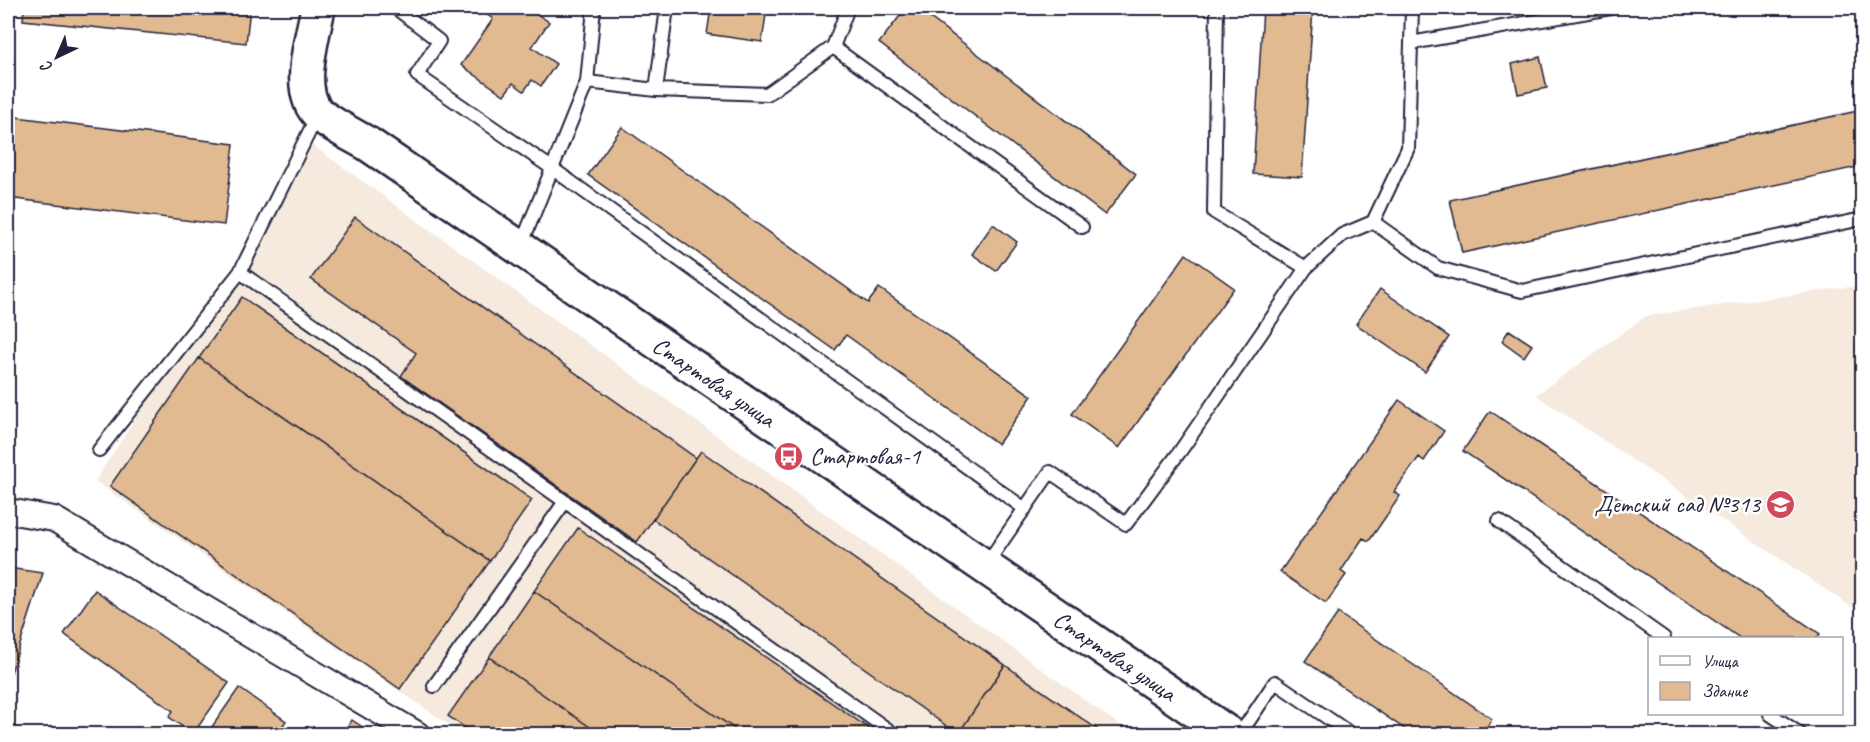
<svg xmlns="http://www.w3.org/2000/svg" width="1870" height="742" font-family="Caveat,sans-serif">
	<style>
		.built { fill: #f6eade }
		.building { fill: #e1ba92; stroke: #22223b; stroke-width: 1.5 }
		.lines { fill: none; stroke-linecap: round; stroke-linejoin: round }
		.lane-casing { stroke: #22223b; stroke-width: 16 }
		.street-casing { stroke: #22223b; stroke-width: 28 }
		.secondary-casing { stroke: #22223b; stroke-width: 38 }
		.lane { stroke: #fff; stroke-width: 12 }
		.street { stroke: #fff; stroke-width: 24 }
		.secondary { stroke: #fff; stroke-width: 33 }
		.labels { text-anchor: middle; stroke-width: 5; stroke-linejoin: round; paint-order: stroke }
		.street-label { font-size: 24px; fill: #22223b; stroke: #fff }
		.poi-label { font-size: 24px; fill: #22223b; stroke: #fff; text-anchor: start }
	</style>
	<rect width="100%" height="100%" fill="#fff"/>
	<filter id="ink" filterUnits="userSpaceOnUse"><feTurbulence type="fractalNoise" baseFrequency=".0167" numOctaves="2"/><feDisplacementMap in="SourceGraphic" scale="12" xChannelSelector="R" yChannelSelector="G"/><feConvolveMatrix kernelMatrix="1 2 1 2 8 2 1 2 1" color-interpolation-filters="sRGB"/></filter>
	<g filter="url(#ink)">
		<path class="built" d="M 312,145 L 1132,734 L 462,734 L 95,481 Z
			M 1862,285 L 1862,614 L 1536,395 L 1646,316 Z"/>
		<path class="building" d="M 24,8 L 250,8 L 246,43 L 23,20 Z
			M 477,8 L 528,8 L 549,22 L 532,47 L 556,64 L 541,86 L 532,80 L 524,91 L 513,83 L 504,95 L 461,65 L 493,19 Z
			M 711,8 L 767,8 L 762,42 L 707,34 Z
			M 906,8 L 917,8 L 1136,174 L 1105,215 L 879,43 Z
			M 1263,8 L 1313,8 L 1302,177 L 1253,174 Z
			M 1540,57 L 1547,88 L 1518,94 L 1512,64 Z
			M 1862,110 L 1862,166 L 1462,253 L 1450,200 Z
			M 8,116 L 234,144 L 224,225 L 8,198 Z
			M 622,127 L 868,303 L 879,288 L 1032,396 L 998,444 L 846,335 L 835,350 L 588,175 Z
			M 355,217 L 696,458 L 637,542 L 401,376 L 416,353 L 311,279 Z
			M 993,224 L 1017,242 L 996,271 L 972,254 Z
			M 1186,254 L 1234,288 L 1119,448 L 1072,414 Z
			M 1380,289 L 1449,337 L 1425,372 L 1356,324 Z
			M 242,297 L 532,500 L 490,561 L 199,358 Z
			M 1509,330 L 1532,345 L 1524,357 L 1502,341 Z
			M 199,358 L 490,561 L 400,689 L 110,486 Z
			M 1399,400 L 1444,431 L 1424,461 L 1419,457 L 1394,492 L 1400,496 L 1369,541 L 1363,538 L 1341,571 L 1346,575 L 1326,603 L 1280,572 Z
			M 1490,411 L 1820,634 L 1817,638 L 1740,638 L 1463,451 Z
			M 701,451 L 1005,665 L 958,734 L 653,519 Z
			M 578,528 L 877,734 L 742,734 L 534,591 Z
			M 8,568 L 43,573 L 8,682 Z
			M 95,590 L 229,683 L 193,734 L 169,717 L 173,711 L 64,634 Z
			M 534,591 L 742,734 L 600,734 L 489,657 Z
			M 1338,613 L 1492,719 L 1484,731 L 1488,734 L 1412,734 L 1305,661 Z
			M 489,657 L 600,734 L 474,734 L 448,716 Z
			M 1005,665 L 1104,734 L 958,734 Z
			M 239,688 L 286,721 L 277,734 L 207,734 Z
			M 352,720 L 373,734 L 342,734 Z"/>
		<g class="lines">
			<defs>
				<path id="lane" d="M 398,8 L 397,9 L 439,41 L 417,75 L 553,169 L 1025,509
					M 1217,8 L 1214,212 L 1306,268
					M 1411,43 L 1611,8
					M 833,47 L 848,8
					M 587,82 L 656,90 L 767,94 L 833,47 L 1082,227
					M 656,90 L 667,8
					M 1373,222 L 1408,148 L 1412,8
					M 520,248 L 587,82 L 594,8
					M 240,272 L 894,734
					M 99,450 L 240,272 L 317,116
					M 1499,521 L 1664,638
					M 985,566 L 1050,472 L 1126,524 L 1181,450 L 1306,268 L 1342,235 L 1373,222 L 1438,268 L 1522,291 L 1862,219
					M 434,686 L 564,503
					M 1770,714 L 1800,734
					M 1240,734 L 1275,682 L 1351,734"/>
				<path id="street" d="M 8,511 L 54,519 L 417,734"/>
				<path id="secondary" d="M 318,8 C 313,36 294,93 320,115 C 334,126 352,135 368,144 L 1229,734"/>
			</defs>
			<use href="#lane" class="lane-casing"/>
			<use href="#street" class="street-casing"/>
			<use href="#secondary" class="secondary-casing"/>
			<use href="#lane" class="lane"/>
			<use href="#street" class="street"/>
			<use href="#secondary" class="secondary"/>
		</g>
	</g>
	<defs>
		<symbol id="bus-disc" viewBox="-11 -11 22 22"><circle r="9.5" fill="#d1495b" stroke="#fff"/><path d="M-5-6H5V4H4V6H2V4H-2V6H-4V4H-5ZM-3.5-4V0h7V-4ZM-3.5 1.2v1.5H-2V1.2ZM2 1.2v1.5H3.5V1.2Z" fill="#fff"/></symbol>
		<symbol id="school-disc" viewBox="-11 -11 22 22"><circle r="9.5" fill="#d1495b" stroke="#fff"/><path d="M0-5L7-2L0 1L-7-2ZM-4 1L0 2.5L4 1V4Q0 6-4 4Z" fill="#fff"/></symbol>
	</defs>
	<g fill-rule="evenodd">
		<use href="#bus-disc" x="772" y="440" width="33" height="33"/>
		<use href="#school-disc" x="1764" y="488" width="33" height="33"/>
	</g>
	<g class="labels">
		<g class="street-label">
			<text transform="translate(714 382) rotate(34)" y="8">Стартовая улица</text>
			<text transform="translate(1115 656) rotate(34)" y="8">Стартовая улица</text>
		</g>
		<g class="poi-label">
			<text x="810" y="464">Стартовая-1</text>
			<text x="1760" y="512" text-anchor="end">Детский сад №313</text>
		</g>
	</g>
	<rect width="1870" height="742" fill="none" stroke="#fff" stroke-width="30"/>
	<rect x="15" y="15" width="1840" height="712" fill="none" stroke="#22223b" stroke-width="2" filter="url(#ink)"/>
	<rect x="1648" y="637" width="195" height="78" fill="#ffffff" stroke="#a7a7b1" stroke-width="1.5"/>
	<rect x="1660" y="656" width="30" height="9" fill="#ffffff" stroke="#a7a7b1" stroke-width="1.5"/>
	<text x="1702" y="667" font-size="18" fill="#22223b">Улица</text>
	<rect x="1660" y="682" width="30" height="18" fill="#e1ba92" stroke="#a7a7b1" stroke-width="1.5"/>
	<text x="1702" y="697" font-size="18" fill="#22223b">Здание</text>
	<g transform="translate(57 57) rotate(224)" stroke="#ffffff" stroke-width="4.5" paint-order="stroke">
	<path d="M0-4.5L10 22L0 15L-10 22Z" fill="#22223b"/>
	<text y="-9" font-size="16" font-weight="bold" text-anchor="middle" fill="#22223b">С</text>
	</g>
</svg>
